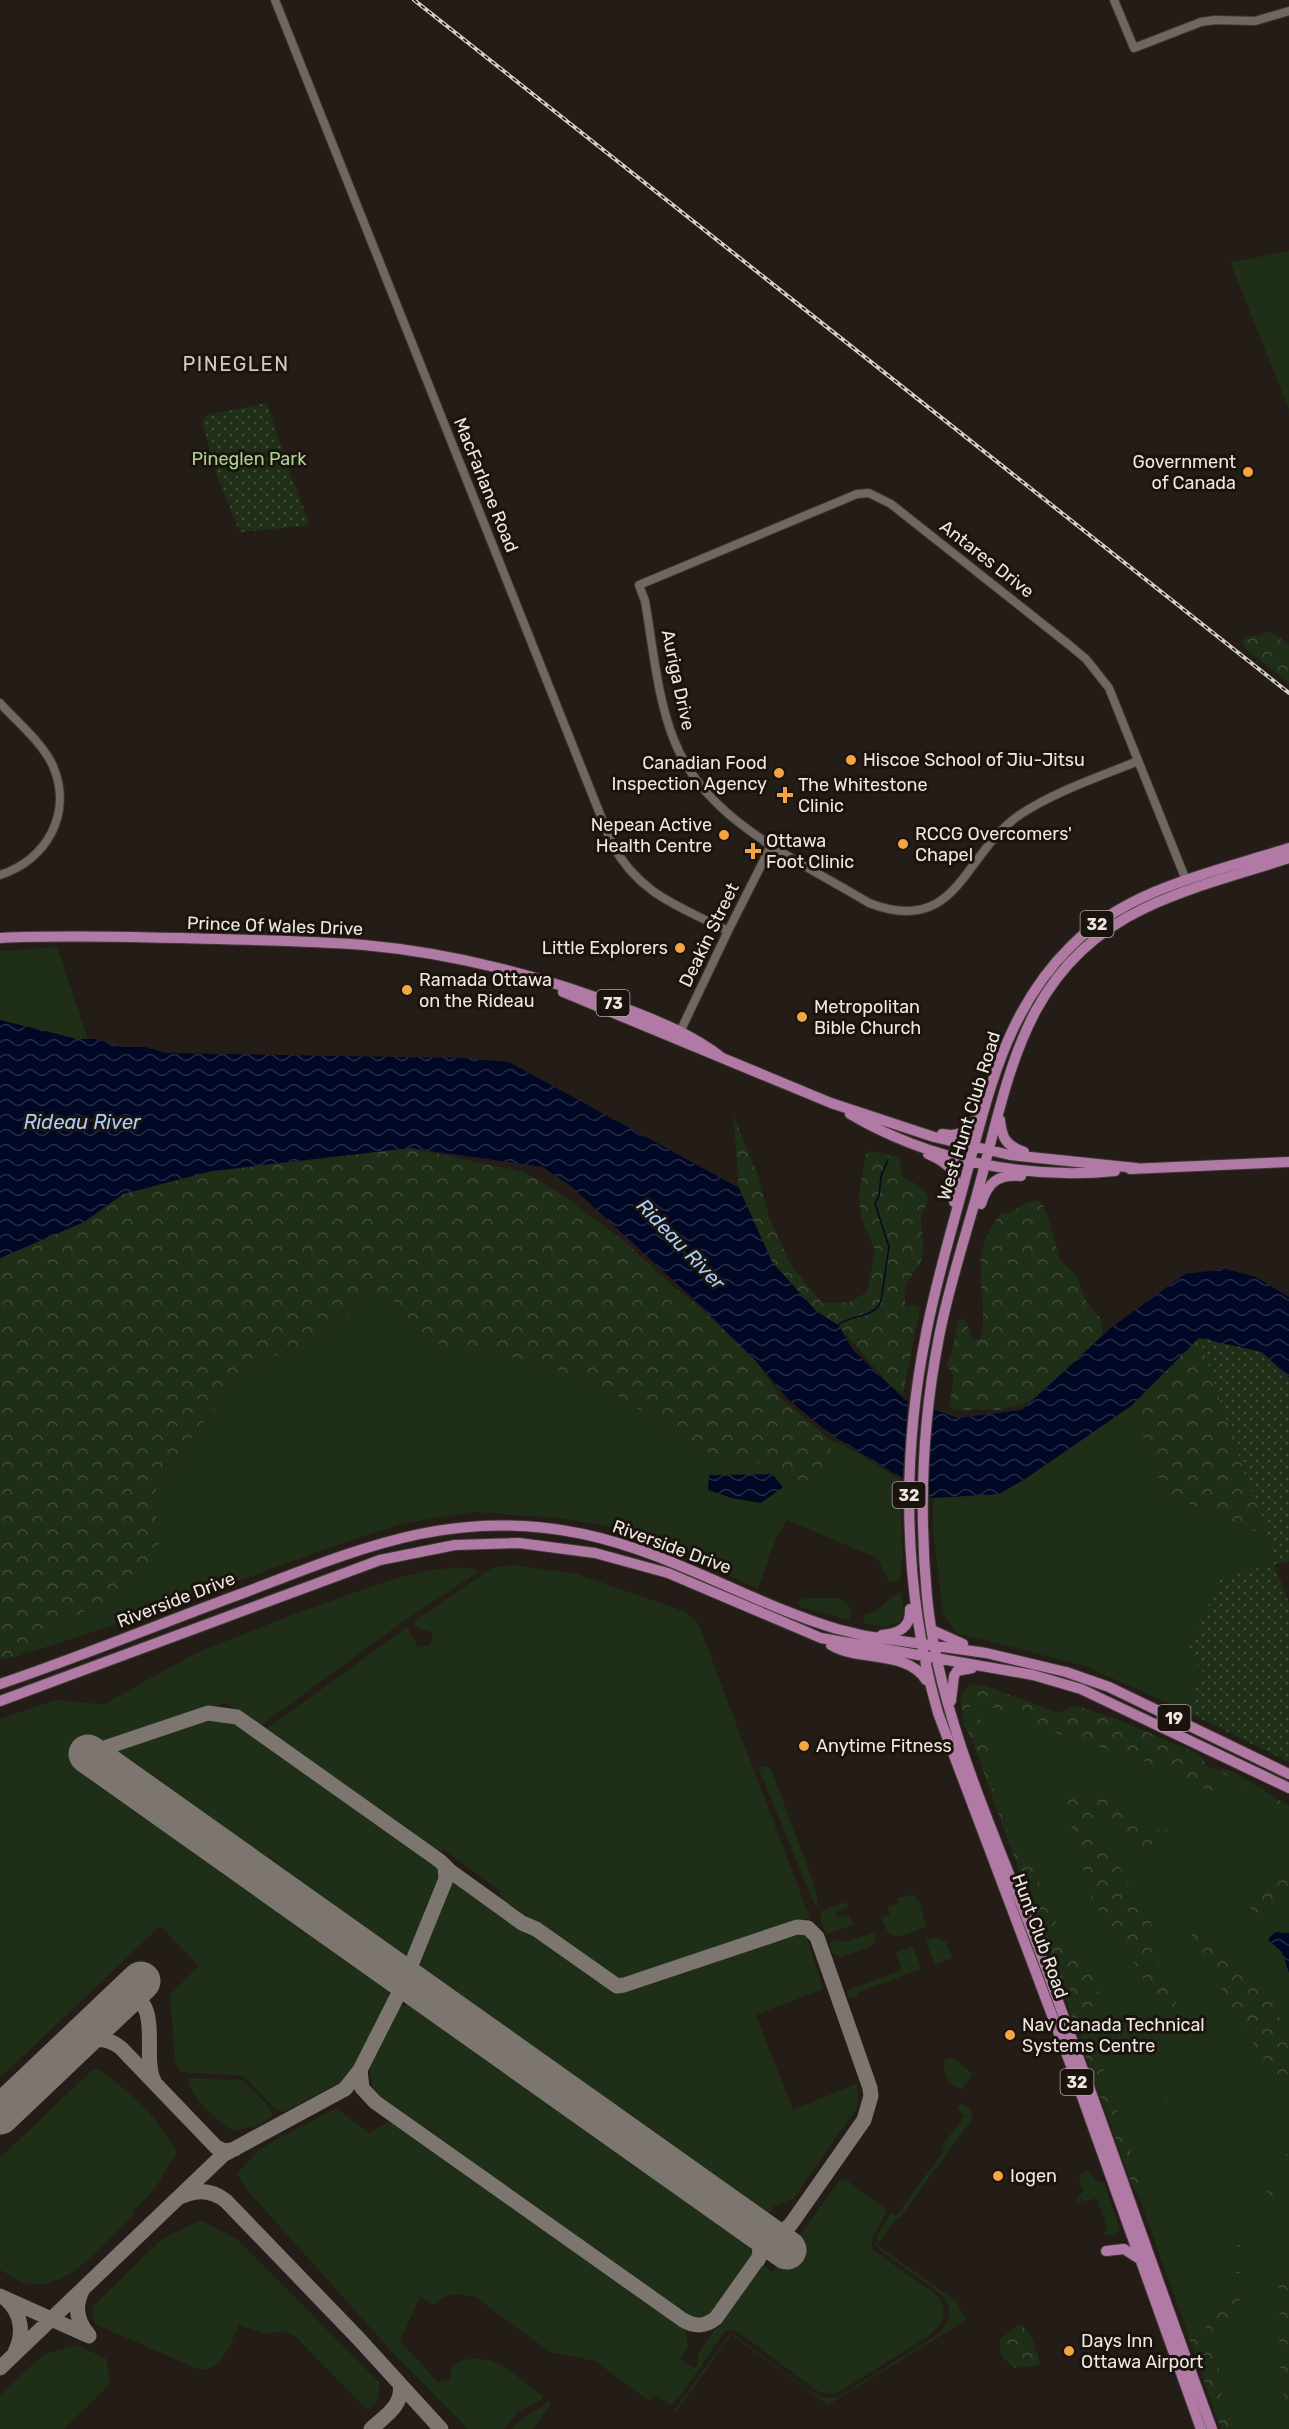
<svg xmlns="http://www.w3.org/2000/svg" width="1289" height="2429" font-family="Rubik,sans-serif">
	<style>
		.grass { fill: #1f2e17 }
		.forest { fill: url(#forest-crowns) }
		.park { fill: url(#park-dots) }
		.water { fill: url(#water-waves) }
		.pier { fill: #241c16 }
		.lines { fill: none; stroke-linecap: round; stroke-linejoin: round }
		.stream { stroke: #000826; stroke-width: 1.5 }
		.taxiway { stroke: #7c7570; stroke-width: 15 }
		.runway { stroke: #7c7570; stroke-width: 39 }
		.minor-casing { stroke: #3e3834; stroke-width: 10 }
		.major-casing { stroke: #3e3834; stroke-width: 12 }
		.minor { stroke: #726760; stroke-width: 8 }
		.major { stroke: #b17aa4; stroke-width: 10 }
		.rail-casing { stroke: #d4cec9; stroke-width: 4 }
		.rail { stroke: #1b130d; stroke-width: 1.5; stroke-dasharray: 4.5; stroke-linecap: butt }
		.poi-dot { fill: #f3a443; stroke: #1b130d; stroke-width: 2 }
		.labels { text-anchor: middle; stroke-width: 6; stroke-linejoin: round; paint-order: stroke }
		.shield { fill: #1b130d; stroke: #afa8a3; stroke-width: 1.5 }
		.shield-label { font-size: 16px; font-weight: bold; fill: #eee8e3 }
		.park-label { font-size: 18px; fill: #abd593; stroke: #1b130d }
		.poi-label { font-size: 18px; fill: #eee8e3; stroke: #1b130d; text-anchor: start }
		.street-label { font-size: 18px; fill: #eee8e3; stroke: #1b130d }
		.neighbourhood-label { font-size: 20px; letter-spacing: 1.5px; fill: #d5cac1; stroke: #1b130d }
		.water-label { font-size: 20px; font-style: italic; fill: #a7cefe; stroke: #1b130d }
	</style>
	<defs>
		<pattern id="forest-crowns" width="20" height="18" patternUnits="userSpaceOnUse" patternTransform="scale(1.5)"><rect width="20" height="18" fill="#1f2e17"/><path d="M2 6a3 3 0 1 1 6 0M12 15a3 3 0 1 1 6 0" fill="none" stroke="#404c39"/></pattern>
		<pattern id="park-dots" width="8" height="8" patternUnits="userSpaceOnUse" patternTransform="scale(1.5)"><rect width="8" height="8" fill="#1f2e17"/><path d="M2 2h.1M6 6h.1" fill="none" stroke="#404c39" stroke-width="1.8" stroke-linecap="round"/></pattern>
		<pattern id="water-waves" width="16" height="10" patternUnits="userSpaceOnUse" patternTransform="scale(1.5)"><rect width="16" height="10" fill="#000826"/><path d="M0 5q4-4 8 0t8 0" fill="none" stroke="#262c45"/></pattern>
	</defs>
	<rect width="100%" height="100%" fill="#241c16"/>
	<path class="grass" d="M 1289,251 L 1289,410 L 1230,262 Z
		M 57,947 L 88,1039 L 77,1039 L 0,1020 L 0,951 Z
		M 375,1296 L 386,1297 L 395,1303 L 428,1341 L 447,1346 L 469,1345 L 569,1374 L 603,1386 L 705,1452 L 770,1465 L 808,1485 L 826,1461 L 831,1441 L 846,1446 L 900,1480 L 903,1560 L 899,1581 L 889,1582 L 877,1558 L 787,1520 L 776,1538 L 758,1589 L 664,1545 L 612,1527 L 558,1518 L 473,1512 L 406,1523 L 354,1539 L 139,1617 L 18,1656 L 86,1610 L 128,1588 L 159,1531 L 154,1508 L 157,1486 L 200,1426 L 241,1379 L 270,1358 L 342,1324 L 363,1298 Z
		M 1131,1406 L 1165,1494 L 1269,1537 L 1274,1565 L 1203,1671 L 1185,1711 L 1085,1666 L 956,1633 L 943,1614 L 933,1531 L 933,1498 L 999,1494 L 1025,1479 Z
		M 514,1565 L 577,1574 L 686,1612 L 698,1623 L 810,1918 L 628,1980 L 616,1979 L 500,1898 L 500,1891 L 444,1850 L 437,1853 L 265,1730 L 407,1627 L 418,1647 L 429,1646 L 433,1639 L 431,1632 L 417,1628 L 413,1622 L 492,1568 Z
		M 456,1567 L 478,1569 L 477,1573 L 404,1621 L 260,1726 L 225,1703 L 93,1746 L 82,1763 L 388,1980 L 389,2001 L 357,2065 L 339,2083 L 283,2112 L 275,2109 L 244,2076 L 180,2072 L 175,2061 L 170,1998 L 171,1994 L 199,1966 L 160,1926 L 0,2078 L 0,1719 L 56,1700 L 101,1704 L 106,1703 L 198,1652 L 297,1613 L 396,1578 L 426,1571 Z
		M 901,1592 L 904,1614 L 900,1622 L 886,1627 L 863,1623 L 864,1615 C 884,1610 883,1600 901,1592 Z
		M 803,1598 L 839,1598 L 852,1609 L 849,1620 L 801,1607 L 798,1602 Z
		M 969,1690 L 1222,1771 L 1289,1809 L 1289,2429 L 1222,2429 L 966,1715 Z
		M 208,1718 L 225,1719 L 241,1725 L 434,1863 L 442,1875 L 441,1879 L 409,1957 L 402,1964 L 111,1758 L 114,1748 Z
		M 767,1766 L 771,1769 L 814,1884 L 818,1900 L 816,1908 L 758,1767 Z
		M 456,1881 L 617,1992 L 798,1932 L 806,1935 L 823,1989 L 756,2015 L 793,2110 L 858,2083 L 857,2108 L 793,2199 L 774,2206 L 771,2212 L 754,2215 L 418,1974 L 418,1962 L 449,1884 Z
		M 914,1894 L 916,1900 L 920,1901 L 926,1926 C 916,1930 897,1942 888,1932 C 885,1928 884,1922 881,1918 L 890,1915 L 887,1907 L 899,1903 L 897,1898 Z
		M 846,1902 L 848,1907 L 835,1913 L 837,1918 L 849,1915 L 853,1925 L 828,1934 L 825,1933 L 820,1919 L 821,1911 Z
		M 871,1933 L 875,1933 L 875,1941 L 872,1946 L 841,1957 L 832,1953 L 829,1944 C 833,1939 839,1939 844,1942 Z
		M 936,1937 L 946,1942 L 952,1958 L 936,1964 L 936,1968 L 926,1941 Z
		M 913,1946 L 921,1969 L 857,1993 L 858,1996 L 849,1999 L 847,1990 L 902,1970 L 896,1952 Z
		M 418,2001 L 750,2236 L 753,2255 L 710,2316 L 691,2319 L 373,2091 L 369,2067 L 399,2007 Z
		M 952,2057 L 973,2074 L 961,2090 L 949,2083 L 943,2068 L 945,2064 L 943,2060 Z
		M 98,2069 C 137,2097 152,2111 177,2152 L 156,2187 L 134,2210 L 134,2214 C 107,2240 67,2294 25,2283 C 16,2280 8,2274 0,2270 L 0,2158 L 91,2071 Z
		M 191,2078 L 242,2080 L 271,2109 L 272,2117 L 258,2125 L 233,2131 C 218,2121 190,2098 188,2080 Z
		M 961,2103 L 971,2109 L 972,2119 L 899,2219 L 897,2218 L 877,2245 L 957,2302 L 966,2320 L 828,2405 L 731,2335 L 676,2412 L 675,2409 L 729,2335 L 734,2335 L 812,2392 L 824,2398 L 836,2398 L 931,2339 C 966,2312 945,2296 919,2278 C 906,2269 893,2260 880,2250 L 876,2244 L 878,2234 L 891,2213 L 896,2216 L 945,2149 L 942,2146 L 964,2116 L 957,2109 Z
		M 336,2108 L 369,2133 L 390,2121 L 685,2329 L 688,2347 L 680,2359 L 694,2368 L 698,2364 L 698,2353 L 762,2265 L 773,2272 L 840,2180 L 845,2179 L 886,2209 C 884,2224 868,2234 873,2250 L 938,2296 C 949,2315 943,2324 927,2337 L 847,2387 L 832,2394 L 819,2392 L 738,2332 L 733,2330 L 725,2331 L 680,2396 L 671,2405 L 655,2395 L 649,2401 L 595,2361 L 550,2352 L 475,2297 L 459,2294 L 447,2296 L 433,2305 L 420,2297 L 400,2341 L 439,2383 L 441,2379 L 449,2382 L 453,2365 C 489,2345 515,2376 543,2396 L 541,2400 L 517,2412 L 504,2429 L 468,2429 L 394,2354 L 247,2190 L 237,2174 L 259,2149 Z
		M 1088,2170 L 1095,2180 L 1104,2183 L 1120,2229 L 1115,2235 L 1104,2235 L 1107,2228 L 1097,2198 L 1084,2202 L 1081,2198 L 1078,2204 L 1076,2200 L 1084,2189 L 1080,2186 L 1079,2175 Z
		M 201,2220 L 238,2240 L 379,2382 C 381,2394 378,2404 367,2410 L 295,2336 L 285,2331 L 266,2334 L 239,2325 C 230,2343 225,2368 200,2370 L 95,2324 L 92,2307 L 163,2238 Z
		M 77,2345 L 107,2359 L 110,2384 L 64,2429 L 0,2429 L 0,2395 L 44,2354 Z
		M 549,2399 L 550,2405 L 533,2429 L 512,2429 C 521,2415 539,2413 549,2399 Z"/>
	<path class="forest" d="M 1269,631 L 1289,645 L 1289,683 L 1246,649 L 1242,642 L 1245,636 L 1259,636 Z
		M 733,1114 L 759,1178 L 769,1217 L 791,1265 L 822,1303 L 849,1302 L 867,1292 L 875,1251 L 861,1217 L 859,1196 L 865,1156 L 869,1151 L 899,1157 L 903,1178 C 911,1181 921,1185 926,1193 C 932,1202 921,1210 921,1219 C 921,1230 926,1251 921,1261 C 910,1281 901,1282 906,1307 L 913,1305 L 920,1307 L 903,1395 L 888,1383 L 838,1325 L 816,1311 L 772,1262 L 739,1188 Z
		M 410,1148 L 524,1172 L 558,1192 L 623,1240 L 671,1285 L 696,1304 L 756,1361 L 781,1398 L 831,1441 C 831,1463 828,1473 808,1485 L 770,1465 L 705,1452 L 603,1386 L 569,1374 L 469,1345 L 447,1346 L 428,1341 L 395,1303 L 386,1297 L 363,1298 L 342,1324 L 270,1358 L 241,1379 L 200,1426 L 157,1486 L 154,1508 L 159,1531 L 159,1542 L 157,1554 L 146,1571 L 128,1588 L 86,1610 L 17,1656 L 0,1660 L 0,1258 L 84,1222 L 123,1194 L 212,1171 Z
		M 1036,1200 L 1042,1203 L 1048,1217 L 1060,1260 L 1076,1275 L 1087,1303 L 1102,1320 L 1103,1334 L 1078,1363 L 1029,1402 L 1000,1410 L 955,1410 L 949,1406 L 954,1377 L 947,1364 L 952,1351 L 958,1320 L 965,1319 L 973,1340 L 981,1338 C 990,1291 964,1256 1002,1213 C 1015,1214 1023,1202 1036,1200 Z
		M 1199,1337 L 1289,1377 L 1289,1561 L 1274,1565 L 1269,1537 L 1165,1494 L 1131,1406 Z
		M 970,1683 L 987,1686 L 1059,1713 L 1074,1705 L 1119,1720 L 1199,1754 L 1215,1777 L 1228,1787 L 1228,1793 L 1196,1787 L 1142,1760 L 1030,1725 L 1001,1710 L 975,1703 L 970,1706 L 969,1712 L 980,1719 L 988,1743 L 986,1765 L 1006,1828 L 1027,1855 L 1051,1909 L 1064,1946 L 1072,1953 L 1089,1961 L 1093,1967 L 1101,2002 L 1087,2011 L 1094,2043 L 1139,2176 L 1141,2187 L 1139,2192 L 1134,2190 L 972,1740 L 964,1725 L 960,1697 Z
		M 1222,1768 L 1232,1771 L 1289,1806 L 1289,1823 L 1270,1811 L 1222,1772 Z
		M 1070,1795 L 1106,1800 L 1109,1806 L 1137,1818 L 1149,1830 L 1166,1829 L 1170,1834 L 1159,1836 L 1154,1843 L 1145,1848 L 1122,1829 L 1116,1819 C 1105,1818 1101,1810 1091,1807 L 1089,1812 L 1093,1817 L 1101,1841 L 1115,1858 L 1134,1895 L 1145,1906 L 1152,1926 L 1152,1949 L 1165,1982 L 1177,2001 L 1171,2010 L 1162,2012 L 1118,1933 L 1093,1904 L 1070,1822 L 1071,1809 L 1065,1799 Z
		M 1273,1857 L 1289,1876 L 1289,1893 L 1271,1901 L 1265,1914 L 1258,1919 L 1252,1915 L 1250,1902 L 1252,1897 C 1270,1891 1274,1875 1273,1857 Z
		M 1195,1921 L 1199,1922 L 1242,1966 L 1269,1987 L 1279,2017 L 1287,2026 L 1289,2034 L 1289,2095 L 1280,2085 L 1276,2070 L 1267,2067 L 1260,2051 L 1236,2025 L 1226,1996 L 1192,1936 L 1189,1924 Z
		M 1155,2075 L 1160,2075 C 1168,2083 1180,2095 1177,2107 L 1173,2108 C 1167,2100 1155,2084 1155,2075 Z
		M 1289,2153 L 1289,2162 C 1275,2172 1275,2184 1279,2199 L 1267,2195 C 1268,2176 1271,2162 1289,2153 Z
		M 1239,2244 L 1244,2258 L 1239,2274 L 1236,2273 L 1232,2253 Z
		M 1289,2271 L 1289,2406 C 1273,2383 1283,2313 1278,2281 L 1281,2273 Z
		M 1236,2288 L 1241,2290 L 1243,2295 L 1231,2311 L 1217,2342 L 1220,2364 L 1217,2381 L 1234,2429 L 1221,2429 L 1189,2339 L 1203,2331 L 1226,2295 Z
		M 1019,2324 C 1032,2330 1036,2350 1040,2363 L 1034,2367 L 1026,2366 L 1015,2368 C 1004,2360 998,2354 1000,2340 Z"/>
	<path class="park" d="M 267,403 L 287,465 L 309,522 L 306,526 L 240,532 L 217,476 L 202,422 L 207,415 Z
		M 1199,1337 L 1262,1352 L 1289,1377 L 1289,1561 L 1274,1565 L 1289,1603 L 1289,1762 L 1185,1711 L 1203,1671 L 1187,1653 L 1221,1578 L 1274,1564 L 1269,1537 L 1246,1477 Z"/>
	<path class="water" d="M 0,1020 L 77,1039 L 95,1039 L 122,1047 L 145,1047 L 166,1053 L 461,1058 L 509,1062 L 739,1188 L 772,1262 L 816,1311 L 838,1325 L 853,1350 L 905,1400 L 958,1418 L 1022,1410 L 1112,1327 L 1185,1274 L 1226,1269 L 1256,1277 L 1289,1297 L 1289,1377 L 1262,1352 L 1199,1338 L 1131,1406 L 1025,1479 L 999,1494 L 933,1498 L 829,1433 L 788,1399 L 756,1361 L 700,1305 L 572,1187 L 543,1167 L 410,1148 L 212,1171 L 123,1194 L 84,1222 L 0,1258 Z
		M 772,1474 L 783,1487 L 761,1503 L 732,1498 L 708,1490 L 709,1475 Z
		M 1276,1932 L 1289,1933 L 1289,1973 L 1282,1952 L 1269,1941 L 1269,1938 Z"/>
	<path class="pier" d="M 908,1397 L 934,1407 L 930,1450 L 929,1499 L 902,1482 Z"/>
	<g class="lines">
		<path class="stream" d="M 838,1325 C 851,1314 874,1319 881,1301 L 889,1247 L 875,1203 L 879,1196 L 881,1176 L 888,1160"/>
		<path class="taxiway" d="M 140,1789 L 105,1762 L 104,1753 L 107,1747 L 208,1713 L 237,1717 L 440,1861 L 450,1871 L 522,1923 L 536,1929 L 617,1986 L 624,1985 L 797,1927 L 808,1928 L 817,1937 L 870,2088 L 871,2096 L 864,2120 L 791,2224 L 765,2249 L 716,2318 C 705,2327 695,2327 683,2320 L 375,2102 L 362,2088 L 360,2070
			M 445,1866 L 446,1879 L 411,1965 L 410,1975 L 415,1984 L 461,2016
			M 450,2013 L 471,2028
			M 76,2041 C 82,2036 89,2031 93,2024 C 98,2016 97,2006 105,1999 C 111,1994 119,1992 126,1994 C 164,2001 141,2056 154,2081
			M 36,2084 C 59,2063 88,2021 121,2048 L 216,2147 L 225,2151 L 235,2149
			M 705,2194 C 728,2210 769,2227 758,2260
			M 183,2196 C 198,2189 212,2190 226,2201 L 358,2338 L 441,2429
			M 82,2291 C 74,2307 77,2322 89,2335
			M 0,2296 L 89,2336
			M 7,2300 C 22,2314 24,2334 15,2352
			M 0,2368 L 223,2155 L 345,2089 L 360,2070 L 400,1991 C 397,1966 362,1950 343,1937
			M 371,2429 C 385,2416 404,2405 400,2384"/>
		<path class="runway" d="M 88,1754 L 787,2250
			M 0,2115 L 141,1981"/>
		<defs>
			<path id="minor" d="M 275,0 L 612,844 C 640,895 679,906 728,931
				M 1114,0 L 1134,48 L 1201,22 L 1215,20 L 1255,21 L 1289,11
				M 0,703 C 17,722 42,742 53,766 C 73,813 47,860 0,875
				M 1138,761 C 1099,777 1056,791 1021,814 C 963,852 959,938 869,903 C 798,860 705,821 674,740 C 657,698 653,646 645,601 L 639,585 L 857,494 L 869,493 L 891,504 L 1068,644 L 1086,659 L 1109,688 L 1186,880
				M 678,1036 L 728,931 L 772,844"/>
			<path id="major" d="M 0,938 C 61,935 121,937 182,938 C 243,940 304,940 364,945 C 451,953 544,976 624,1008 C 658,1021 693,1035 721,1057
				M 563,992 L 831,1103 L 934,1137 L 1010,1155 L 1136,1168
				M 850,1114 C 928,1160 1025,1180 1115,1171
				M 1000,1120 C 1002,1139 1006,1145 1024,1152
				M 942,1134 C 963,1138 968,1129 980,1114
				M 928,1154 C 955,1166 958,1173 954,1202
				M 1130,1169 L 1289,1162
				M 981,1204 C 988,1182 998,1174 1021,1176
				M 932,1630 L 963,1644
				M 882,1635 C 899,1633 911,1628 910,1609
				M 831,1645 C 859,1662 907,1650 926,1680
				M 0,1684 C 83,1656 164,1622 246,1592 C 363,1547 455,1507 583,1534 C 673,1553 750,1603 837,1629 L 866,1636 L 986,1653 L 1066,1672 L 1109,1687 L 1289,1774
				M 0,1701 L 380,1560 L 455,1545 L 519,1543 L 595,1553 L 668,1573 L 821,1638 L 1033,1675 L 1081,1689 L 1289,1788
				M 951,1701 L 954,1676 L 957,1671 L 972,1668
				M 1106,2251 L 1124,2249 L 1138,2258
				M 1201,2429 L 1070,2063 L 938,1713 C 903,1590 901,1459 926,1334 C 936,1281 952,1229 966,1176 C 989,1091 1006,1010 1071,946 C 1129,888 1214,872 1289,848
				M 1212,2429 C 1154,2272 1100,2113 1041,1955 C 998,1841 939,1720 927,1597 C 919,1510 922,1423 939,1337 C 948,1290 963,1244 976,1198 C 1009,1080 1020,967 1145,908 C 1191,886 1241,874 1289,858"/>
		</defs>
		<use href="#minor" class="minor-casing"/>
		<use href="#major" class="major-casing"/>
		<use href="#minor" class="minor"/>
		<use href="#major" class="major"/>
		<defs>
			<path id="rail" d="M 414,0 L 1289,693"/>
		</defs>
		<use href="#rail" class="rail-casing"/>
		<use href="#rail" class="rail"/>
	</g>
	<g class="poi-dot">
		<circle cx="1248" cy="472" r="6"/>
		<circle cx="851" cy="760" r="6"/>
		<circle cx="779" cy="773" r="6"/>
		<path d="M782 786h6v6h6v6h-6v6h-6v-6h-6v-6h6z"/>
		<circle cx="724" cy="835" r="6"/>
		<circle cx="903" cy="844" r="6"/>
		<path d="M750 842h6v6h6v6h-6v6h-6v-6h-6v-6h6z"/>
		<circle cx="680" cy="948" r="6"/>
		<circle cx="407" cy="990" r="6"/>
		<circle cx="802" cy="1017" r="6"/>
		<circle cx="804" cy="1746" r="6"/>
		<circle cx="1010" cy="2035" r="6"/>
		<circle cx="998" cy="2176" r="6"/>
		<circle cx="1069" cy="2351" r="6"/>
	</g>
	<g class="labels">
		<g class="shield">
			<rect x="1080.5" y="911" width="33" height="26" rx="4.5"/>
			<rect x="596.5" y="990" width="33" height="26" rx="4.5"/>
			<rect x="892.5" y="1482" width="33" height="26" rx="4.5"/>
			<rect x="1157.5" y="1705" width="33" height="26" rx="4.5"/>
			<rect x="1060.5" y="2069" width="33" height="26" rx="4.5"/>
		</g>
		<g class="shield-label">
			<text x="1097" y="930">32</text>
			<text x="613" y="1009">73</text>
			<text x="909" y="1501">32</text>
			<text x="1174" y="1724">19</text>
			<text x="1077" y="2088">32</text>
		</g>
		<g class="park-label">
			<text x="249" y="465">Pineglen Park</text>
		</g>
		<g class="poi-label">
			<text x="1236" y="468" text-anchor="end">Government<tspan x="1236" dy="21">of Canada</tspan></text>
			<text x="863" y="766">Hiscoe School of Jiu-Jitsu</text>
			<text x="767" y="769" text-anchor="end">Canadian Food<tspan x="767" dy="21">Inspection Agency</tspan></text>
			<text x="798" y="791">The Whitestone<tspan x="798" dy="21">Clinic</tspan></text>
			<text x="712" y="831" text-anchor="end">Nepean Active<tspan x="712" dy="21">Health Centre</tspan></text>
			<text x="915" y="840">RCCG Overcomers'<tspan x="915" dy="21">Chapel</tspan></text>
			<text x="766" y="847">Ottawa<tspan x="766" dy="21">Foot Clinic</tspan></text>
			<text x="668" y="954" text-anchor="end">Little Explorers</text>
			<text x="419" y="986">Ramada Ottawa<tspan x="419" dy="21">on the Rideau</tspan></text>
			<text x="814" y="1013">Metropolitan<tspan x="814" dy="21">Bible Church</tspan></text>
			<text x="816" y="1752">Anytime Fitness</text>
			<text x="1022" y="2031">Nav Canada Technical<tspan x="1022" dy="21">Systems Centre</tspan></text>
			<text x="1010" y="2182">Iogen</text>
			<text x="1081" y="2347">Days Inn<tspan x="1081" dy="21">Ottawa Airport</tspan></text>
		</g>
		<g class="street-label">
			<text transform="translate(486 485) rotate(68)" y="6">MacFarlane Road</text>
			<text transform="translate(987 559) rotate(38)" y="6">Antares Drive</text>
			<text transform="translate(678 680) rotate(78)" y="6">Auriga Drive</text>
			<text transform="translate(275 926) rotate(2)" y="6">Prince Of Wales Drive</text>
			<text transform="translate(709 935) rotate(-64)" y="6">Deakin Street</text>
			<text transform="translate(969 1116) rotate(-73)" y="6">West Hunt Club Road</text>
			<text transform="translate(672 1547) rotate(20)" y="6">Riverside Drive</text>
			<text transform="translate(176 1600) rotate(-21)" y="6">Riverside Drive</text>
			<text transform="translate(1040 1936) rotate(70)" y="6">Hunt Club Road</text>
		</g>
		<g class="neighbourhood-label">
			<text x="236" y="371">PINEGLEN</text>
		</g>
		<g class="water-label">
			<text x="82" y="1129">Rideau River</text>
			<text transform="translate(681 1244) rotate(46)" y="7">Rideau River</text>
		</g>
	</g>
</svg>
